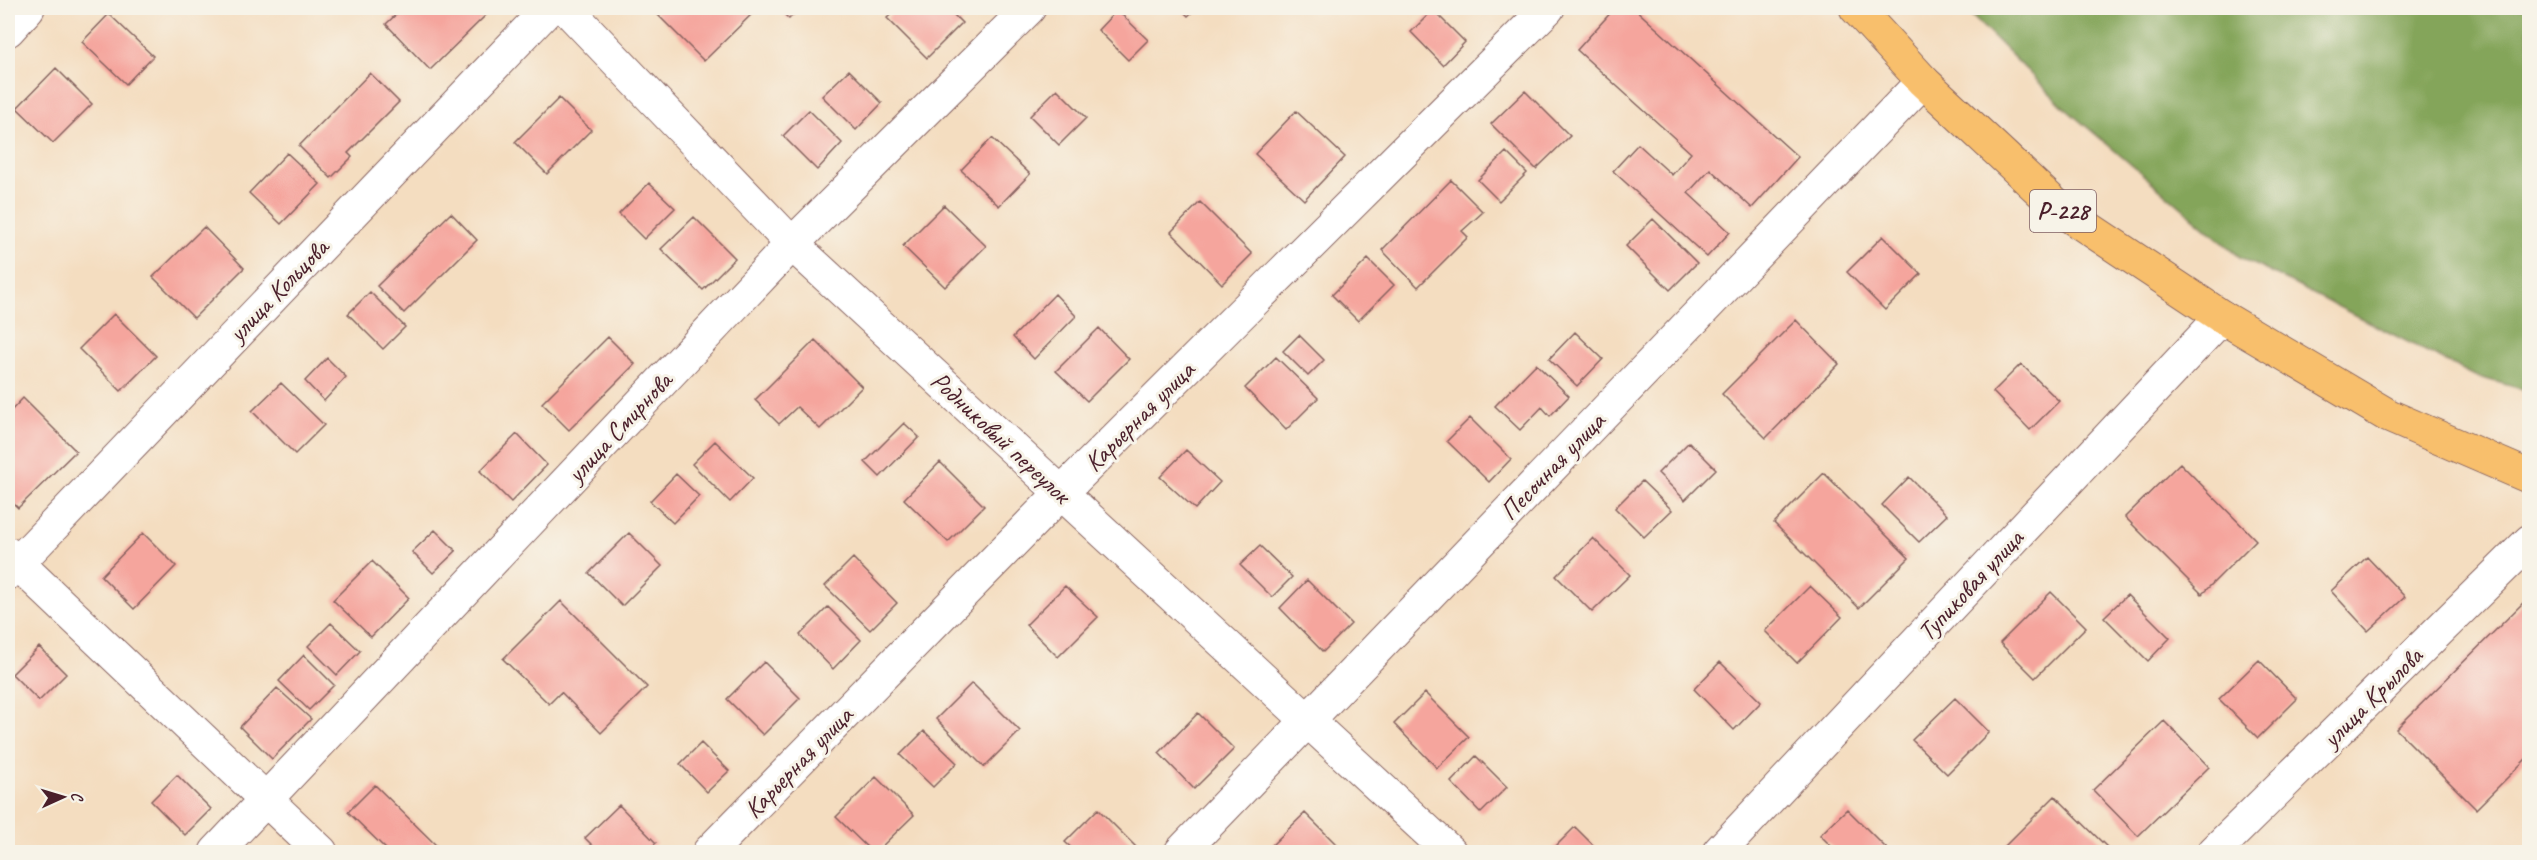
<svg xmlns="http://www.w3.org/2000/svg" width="2537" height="860" font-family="Caveat,sans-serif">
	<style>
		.forest { fill: #84a55a; stroke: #676242; stroke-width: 1.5 }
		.building { fill: #f5a59d }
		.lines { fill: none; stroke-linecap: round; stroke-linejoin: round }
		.minor-casing { stroke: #86625f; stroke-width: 35 }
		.primary-casing { stroke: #86625f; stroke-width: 35 }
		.minor { stroke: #fff; stroke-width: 33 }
		.primary { stroke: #f8bf6c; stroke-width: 33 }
		.labels { text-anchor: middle; stroke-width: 6; stroke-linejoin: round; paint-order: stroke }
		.shield { fill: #f7f3e8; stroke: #7e5f64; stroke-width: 1.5 }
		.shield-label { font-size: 24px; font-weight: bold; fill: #4a1f2b }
		.street-label { font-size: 26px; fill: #4a1f2b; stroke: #f7f3e8 }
	</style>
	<rect width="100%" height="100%" fill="#f7f3e8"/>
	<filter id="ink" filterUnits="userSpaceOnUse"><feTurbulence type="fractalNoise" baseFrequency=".0167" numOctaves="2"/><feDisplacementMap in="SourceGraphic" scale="12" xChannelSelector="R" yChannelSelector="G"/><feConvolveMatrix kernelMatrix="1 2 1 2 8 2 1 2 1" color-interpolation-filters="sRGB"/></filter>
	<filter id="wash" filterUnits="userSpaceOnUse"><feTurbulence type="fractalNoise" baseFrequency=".008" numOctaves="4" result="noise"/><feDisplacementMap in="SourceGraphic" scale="24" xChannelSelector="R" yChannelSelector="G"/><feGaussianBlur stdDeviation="1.35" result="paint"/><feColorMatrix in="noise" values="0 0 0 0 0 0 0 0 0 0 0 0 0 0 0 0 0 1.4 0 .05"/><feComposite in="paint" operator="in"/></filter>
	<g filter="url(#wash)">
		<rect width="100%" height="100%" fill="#f4ddc0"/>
		<path class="forest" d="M 1964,8 L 2529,8 L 2529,391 L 2475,376 L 2240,257 L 2067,110 Z"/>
		<g id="blocks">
			<path class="building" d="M 403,8 L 480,8 L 487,14 L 430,70 L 386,24 Z
				M 657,8 L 758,8 L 704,61 L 654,11 Z
				M 778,8 L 800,8 L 789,19 Z
				M 898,8 L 947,8 L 962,23 L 927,58 L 887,18 Z
				M 1180,8 L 1197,8 L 1188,16 Z
				M 1615,8 L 1634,8 L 1798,157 L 1752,208 L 1710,169 L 1688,193 L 1730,232 L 1707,257 L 1613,171 L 1638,144 L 1672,175 L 1691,153 L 1577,50 Z
				M 1117,10 L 1148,40 L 1128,60 L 1098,30 Z
				M 1433,10 L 1465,42 L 1443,65 L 1411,32 Z
				M 109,14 L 153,56 L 126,84 L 82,42 Z
				M 56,68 L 92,104 L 53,143 L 17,108 Z
				M 849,70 L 882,103 L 856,130 L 822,96 Z
				M 370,73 L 399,102 L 348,153 L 352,157 L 331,178 L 299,146 Z
				M 1057,89 L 1086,118 L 1059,145 L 1030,116 Z
				M 1525,91 L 1570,136 L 1536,169 L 1491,124 Z
				M 559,98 L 591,130 L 547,174 L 515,142 Z
				M 809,110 L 842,143 L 817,170 L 783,136 Z
				M 1296,111 L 1345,157 L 1304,200 L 1255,154 Z
				M 992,138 L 1030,174 L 999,206 L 961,170 Z
				M 1506,152 L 1527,173 L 1499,201 L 1478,180 Z
				M 287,153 L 320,184 L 281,224 L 249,193 Z
				M 1451,180 L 1483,212 L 1462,231 L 1468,237 L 1418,287 L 1382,250 Z
				M 649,183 L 675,208 L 644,239 L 619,214 Z
				M 1200,202 L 1252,254 L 1222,284 L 1171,232 Z
				M 944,205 L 986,246 L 945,287 L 903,246 Z
				M 451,213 L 477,240 L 404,313 L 377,286 Z
				M 694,217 L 735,258 L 703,290 L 661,249 Z
				M 1653,219 L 1697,263 L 1670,290 L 1626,246 Z
				M 204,227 L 244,268 L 194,318 L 153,277 Z
				M 1883,236 L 1921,274 L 1885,310 L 1847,272 Z
				M 1368,259 L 1394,285 L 1358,321 L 1332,295 Z
				M 370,292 L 405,327 L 383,349 L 348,314 Z
				M 1055,294 L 1076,316 L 1034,359 L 1013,337 Z
				M 114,314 L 156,356 L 121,391 L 79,349 Z
				M 1796,320 L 1839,364 L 1766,438 L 1722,394 Z
				M 1099,328 L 1129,359 L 1087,401 L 1056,371 Z
				M 1575,332 L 1603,359 L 1577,386 L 1549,359 Z
				M 1299,335 L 1324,360 L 1308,376 L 1283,351 Z
				M 608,337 L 635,364 L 569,430 L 542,403 Z
				M 815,340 L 862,387 L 820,429 L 797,407 L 779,424 L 755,400 Z
				M 1276,357 L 1318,398 L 1286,430 L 1245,388 Z
				M 327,358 L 346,377 L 324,401 L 305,381 Z
				M 1536,364 L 1569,396 L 1550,416 L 1542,407 L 1520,430 L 1495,406 Z
				M 2021,364 L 2059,401 L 2030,430 L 1993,392 Z
				M 281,383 L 324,425 L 295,454 L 252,411 Z
				M 23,398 L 76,451 L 18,508 L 8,498 L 8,414 Z
				M 1470,418 L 1511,459 L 1489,482 L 1447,441 Z
				M 904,423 L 919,437 L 880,477 L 865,462 Z
				M 517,434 L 547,465 L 511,502 L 480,471 Z
				M 715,441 L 753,478 L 730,502 L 692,464 Z
				M 1689,442 L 1716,469 L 1685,500 L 1658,473 Z
				M 1186,450 L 1220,482 L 1195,509 L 1160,477 Z
				M 940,462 L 984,506 L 948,542 L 904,499 Z
				M 2180,463 L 2256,540 L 2202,594 L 2125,517 Z
				M 1824,473 L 1909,558 L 1859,608 L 1774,523 Z
				M 676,474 L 699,496 L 673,523 L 650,501 Z
				M 1909,477 L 1947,515 L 1919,542 L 1882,505 Z
				M 1642,481 L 1672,510 L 1644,537 L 1615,508 Z
				M 435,530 L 456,551 L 433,573 L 412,552 Z
				M 143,533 L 176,566 L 134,609 L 101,576 Z
				M 629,533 L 662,566 L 622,606 L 589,573 Z
				M 1593,538 L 1630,575 L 1592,612 L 1556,576 Z
				M 1260,546 L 1292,577 L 1272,597 L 1240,565 Z
				M 2367,557 L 2405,597 L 2368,631 L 2331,591 Z
				M 853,558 L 897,603 L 870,630 L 825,586 Z
				M 372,561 L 409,598 L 371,637 L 333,600 Z
				M 1307,580 L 1351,624 L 1323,652 L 1280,608 Z
				M 1065,586 L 1098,617 L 1058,657 L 1026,625 Z
				M 1810,586 L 1842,617 L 1797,663 L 1765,631 Z
				M 2051,592 L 2086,627 L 2035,678 L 2000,643 Z
				M 2127,595 L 2170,638 L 2148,661 L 2104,617 Z
				M 2530,596 L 2530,755 L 2476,809 L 2396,729 Z
				M 561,601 L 647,687 L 601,733 L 561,692 L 549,704 L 503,659 Z
				M 828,607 L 861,640 L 833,669 L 800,635 Z
				M 331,623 L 360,651 L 337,675 L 308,646 Z
				M 39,647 L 66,674 L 39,701 L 12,674 Z
				M 304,655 L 334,685 L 309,710 L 279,681 Z
				M 2259,660 L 2297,699 L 2258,738 L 2219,699 Z
				M 764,662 L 800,698 L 763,735 L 727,699 Z
				M 1720,662 L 1761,702 L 1734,730 L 1694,689 Z
				M 972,683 L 1020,731 L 984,767 L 936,719 Z
				M 277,688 L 311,719 L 272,759 L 240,727 Z
				M 1425,693 L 1469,737 L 1437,768 L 1394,724 Z
				M 1955,698 L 1989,732 L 1947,774 L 1912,740 Z
				M 1198,713 L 1234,749 L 1194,789 L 1159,753 Z
				M 2164,721 L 2209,767 L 2138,836 L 2093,790 Z
				M 924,731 L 957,763 L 933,787 L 900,755 Z
				M 701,743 L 729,771 L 707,792 L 680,764 Z
				M 1476,756 L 1507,787 L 1481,813 L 1451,782 Z
				M 177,775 L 211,809 L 185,835 L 151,801 Z
				M 876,777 L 914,815 L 876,852 L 872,852 L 836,817 Z
				M 375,785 L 443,852 L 389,852 L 348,812 Z
				M 2055,796 L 2112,852 L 1999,852 Z
				M 619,805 L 656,843 L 646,852 L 599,852 L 585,838 Z
				M 1098,809 L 1141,852 L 1076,852 L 1065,842 Z
				M 1847,809 L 1888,850 L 1886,852 L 1837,852 L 1820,835 Z
				M 1305,813 L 1344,852 L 1277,852 L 1271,846 Z
				M 1575,827 L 1600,852 L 1550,852 Z"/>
		</g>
	</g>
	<g filter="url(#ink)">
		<use href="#blocks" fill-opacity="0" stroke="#86625f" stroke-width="1.5"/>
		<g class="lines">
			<defs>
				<path id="minor" d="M 566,8 L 792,244 L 1450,852
					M 8,30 L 28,8
					M 8,554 L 321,852
					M 8,573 L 549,8
					M 216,852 L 792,244 L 1029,8
					M 709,852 L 1061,493 L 1548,8
					M 1181,852 L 1923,81
					M 1719,852 L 2222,317
					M 2214,852 L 2530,541"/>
				<path id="primary" d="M 1856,8 L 1923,81 L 2061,210 L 2222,317 L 2389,416 L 2530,477"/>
			</defs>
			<use href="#minor" class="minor-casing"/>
			<use href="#primary" class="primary-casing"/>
			<use href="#minor" class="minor"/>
			<use href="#primary" class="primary"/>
		</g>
	</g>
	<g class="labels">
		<rect class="shield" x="2030" y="190" width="66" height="42" rx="4.5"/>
		<g class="shield-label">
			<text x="2063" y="219">Р-228</text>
		</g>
		<g class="street-label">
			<text transform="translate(278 290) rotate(-46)" y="9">улица Кольцова</text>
			<text transform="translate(1139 416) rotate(-45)" y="9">Карьерная улица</text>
			<text transform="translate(619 427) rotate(-47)" y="9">улица Смирнова</text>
			<text transform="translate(1001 437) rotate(43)" y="9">Родниковый переулок</text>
			<text transform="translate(1552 466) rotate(-46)" y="9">Песочная улица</text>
			<text transform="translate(1970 585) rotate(-47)" y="9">Тупиковая улица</text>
			<text transform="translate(2372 697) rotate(-45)" y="9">улица Крылова</text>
			<text transform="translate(798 762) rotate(-46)" y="9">Карьерная улица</text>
		</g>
	</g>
	<rect width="2537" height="860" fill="none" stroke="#f7f3e8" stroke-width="30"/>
	<g transform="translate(63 797) rotate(86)" stroke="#f7f3e8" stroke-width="4.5" paint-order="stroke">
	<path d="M0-4.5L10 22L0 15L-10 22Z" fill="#4a1f2b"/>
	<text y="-9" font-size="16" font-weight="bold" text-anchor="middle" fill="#4a1f2b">С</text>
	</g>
</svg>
